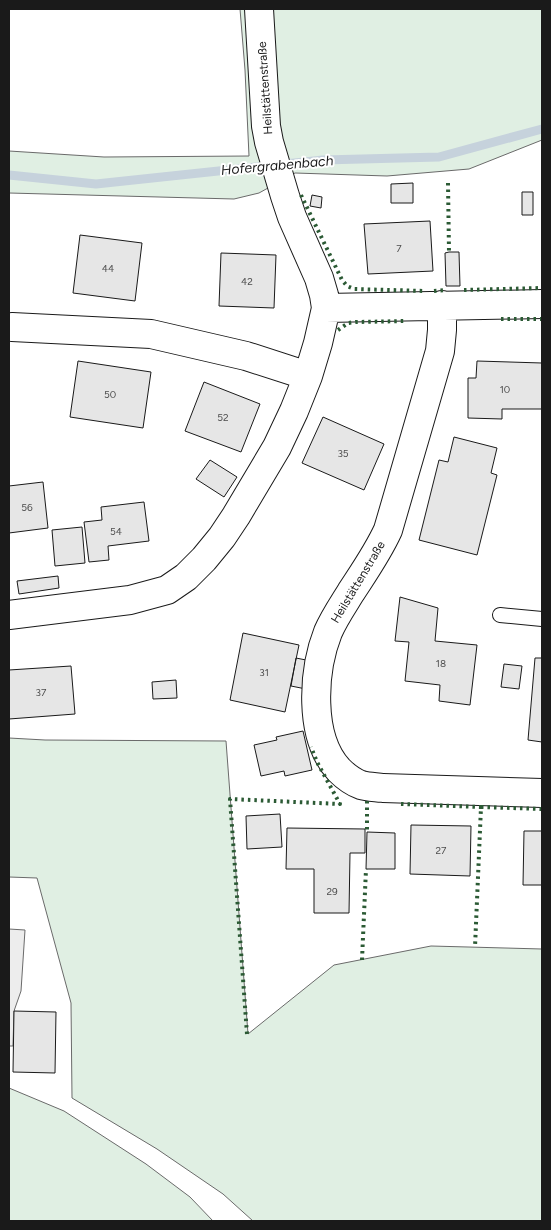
<svg xmlns="http://www.w3.org/2000/svg" width="551" height="1230" font-family="Figtree,sans-serif">
	<style>
		.green { fill: #e0efe3; stroke: #6a6a6a }
		.parking { fill: #ededed; stroke: #6a6a6a }
		.lines { fill: none; stroke-linecap: round; stroke-linejoin: round }
		.stream { stroke: #c6d2dc; stroke-width: 9 }
		.building { fill: #e6e6e6; stroke: #1a1a1a }
		.service-casing { stroke: #1a1a1a; stroke-width: 16 }
		.minor-casing { stroke: #1a1a1a; stroke-width: 30 }
		.service { stroke: #fff; stroke-width: 14 }
		.minor { stroke: #fff; stroke-width: 28 }
		.hedge { stroke: #2b5a34; stroke-width: 4; stroke-dasharray: 2.5 4; stroke-linecap: butt }
		.labels { text-anchor: middle; stroke-width: 4; stroke-linejoin: round; paint-order: stroke }
		.number-label { font-size: 10px; fill: #4d4d4d }
		.street-label { font-size: 12px; fill: #1a1a1a; stroke: #fff }
		.water-label { font-size: 14px; font-style: italic; fill: #1a1a1a; stroke: #fff }
	</style>
	<rect width="100%" height="100%" fill="#fff"/>
	<path class="green" d="M 240,9 L 542,9 L 542,140 L 469,169 L 387,176 L 295,173 L 259,193 L 234,199 L 9,193 L 9,151 L 104,157 L 249,156 L 245,70 Z
		M 9,738 L 45,740 L 226,741 L 248,1034 L 334,965 L 431,946 L 542,949 L 542,1221 L 253,1221 L 223,1194 L 157,1149 L 72,1098 L 71,1003 L 37,878 L 9,877 Z
		M 9,1088 L 64,1111 L 146,1164 L 190,1197 L 213,1221 L 9,1221 Z"/>
	<path class="parking" d="M 9,929 L 25,930 L 21,991 L 14,1011 L 13,1046 L 9,1046 Z"/>
	<g class="lines">
		<path class="stream" d="M 9,175 L 96,184 L 323,160 L 439,157 L 542,129"/>
	</g>
	<path class="building" d="M 413,183 L 413,203 L 391,203 L 391,184 Z
		M 522,192 L 533,192 L 533,215 L 522,215 Z
		M 312,195 L 322,197 L 321,208 L 310,206 Z
		M 430,221 L 433,271 L 368,274 L 364,224 Z
		M 80,235 L 142,243 L 135,301 L 73,293 Z
		M 449,252 L 459,252 L 460,286 L 446,286 L 445,253 Z
		M 221,253 L 276,255 L 274,308 L 219,306 Z
		M 78,361 L 151,372 L 143,428 L 70,417 Z
		M 477,361 L 542,363 L 542,409 L 502,409 L 502,419 L 468,418 L 468,378 L 476,378 Z
		M 204,382 L 260,404 L 241,452 L 185,431 Z
		M 323,417 L 384,444 L 364,490 L 302,463 Z
		M 454,437 L 497,448 L 491,473 L 497,475 L 477,555 L 419,540 L 439,460 L 448,462 Z
		M 210,460 L 237,477 L 224,497 L 196,479 Z
		M 43,482 L 48,528 L 9,533 L 9,486 Z
		M 144,502 L 149,541 L 108,546 L 109,560 L 89,562 L 84,522 L 102,520 L 101,507 Z
		M 82,527 L 85,563 L 55,566 L 52,530 Z
		M 58,576 L 59,588 L 19,594 L 17,581 Z
		M 400,597 L 438,608 L 435,641 L 477,645 L 470,705 L 439,701 L 440,685 L 405,681 L 409,642 L 395,641 Z
		M 243,633 L 299,645 L 285,712 L 230,700 Z
		M 296,658 L 311,661 L 306,689 L 291,686 Z
		M 535,658 L 542,658 L 542,742 L 528,740 Z
		M 504,664 L 522,666 L 519,689 L 501,687 Z
		M 71,666 L 75,714 L 9,719 L 9,670 Z
		M 176,680 L 177,698 L 153,699 L 152,682 Z
		M 303,731 L 312,770 L 285,776 L 284,771 L 261,776 L 254,745 L 277,740 L 276,737 Z
		M 280,814 L 282,847 L 247,849 L 246,816 Z
		M 411,825 L 471,826 L 470,876 L 410,874 Z
		M 287,828 L 365,829 L 365,853 L 350,853 L 349,913 L 314,913 L 314,869 L 286,869 Z
		M 524,831 L 542,831 L 542,885 L 523,885 Z
		M 367,832 L 395,833 L 395,869 L 366,869 Z
		M 14,1011 L 56,1012 L 55,1073 L 13,1072 Z"/>
	<g class="lines">
		<defs>
			<path id="service" d="M 500,615 L 542,619"/>
			<path id="minor" d="M 442,305 L 442,330 L 440,351 L 388,530 C 378,552 364,572 351,592 C 343,605 334,618 328,632 C 313,670 308,737 339,770 C 345,776 353,782 361,785 C 368,787 376,787 383,788 L 542,793
				M 326,308 L 542,304
				M 12,327 L 151,334 L 246,356 L 308,376
				M 9,615 L 130,600 L 167,590 L 186,577 L 204,559 L 222,537 L 236,516 L 277,447 L 294,411 L 308,376 L 318,343 L 326,308 L 324,295 L 319,278 L 292,217 L 285,196 L 269,142 L 266,126 L 259,9"/>
		</defs>
		<use href="#service" class="service-casing"/>
		<use href="#minor" class="minor-casing"/>
		<use href="#service" class="service"/>
		<use href="#minor" class="minor"/>
		<path class="hedge" d="M 448,183 L 449,252
			M 301,195 L 342,280 L 347,286 L 354,289 L 426,291
			M 464,290 L 542,288
			M 434,291 L 445,290
			M 501,319 L 542,319
			M 338,330 L 348,323 L 356,322 L 407,321
			M 367,801 L 367,832
			M 401,804 L 481,807 L 475,947
			M 481,807 L 542,809
			M 362,960 L 366,869
			M 247,1034 L 230,799 L 340,804 L 317,762 L 311,747"/>
	</g>
	<g class="labels">
		<g class="number-label">
			<text x="399" y="252">7</text>
			<text x="108" y="272">44</text>
			<text x="247" y="285">42</text>
			<text x="505" y="393">10</text>
			<text x="110" y="398">50</text>
			<text x="223" y="421">52</text>
			<text x="343" y="457">35</text>
			<text x="27" y="511">56</text>
			<text x="116" y="535">54</text>
			<text x="441" y="667">18</text>
			<text x="264" y="676">31</text>
			<text x="41" y="696">37</text>
			<text x="441" y="854">27</text>
			<text x="332" y="895">29</text>
		</g>
		<g class="street-label">
			<text transform="translate(265 88) rotate(-94)" y="4">Heilstättenstraße</text>
			<text transform="translate(358 582) rotate(-59)" y="4">Heilstättenstraße</text>
		</g>
		<g class="water-label">
			<text transform="translate(277 165) rotate(-5)" y="5">Hofergrabenbach</text>
		</g>
	</g>
	<rect width="551" height="1230" fill="none" stroke="#1a1a1a" stroke-width="20"/>
</svg>
